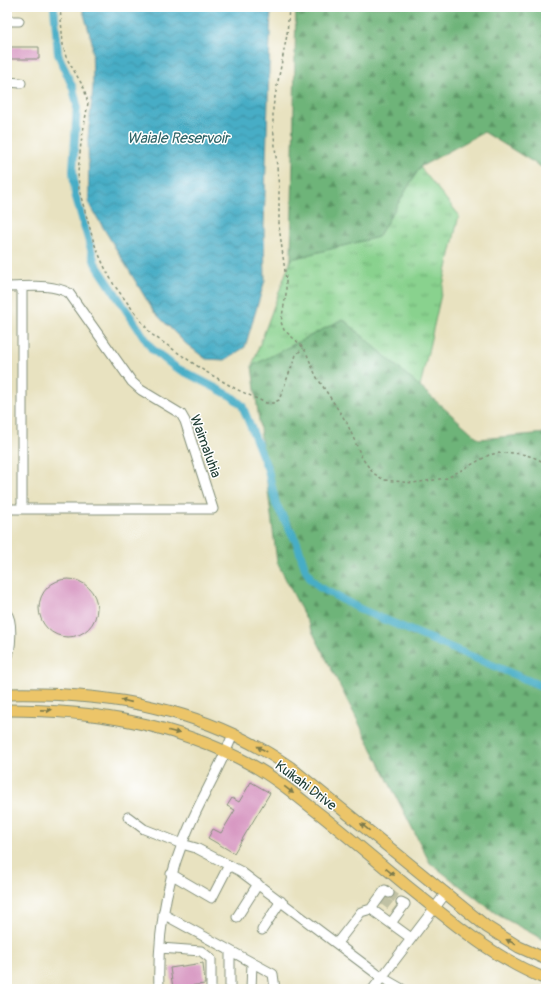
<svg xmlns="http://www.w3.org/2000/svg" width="553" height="996" font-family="Pangolin,sans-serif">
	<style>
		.grass { fill: url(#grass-tufts); stroke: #548861 }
		.forest { fill: url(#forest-firs); stroke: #467856 }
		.water { fill: url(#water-waves); stroke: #33757d }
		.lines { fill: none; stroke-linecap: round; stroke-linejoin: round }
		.canal { stroke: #47adc6; stroke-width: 8 }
		.building { fill: #d796c1 }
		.minor-tunnel { stroke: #c0c1a4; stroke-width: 9; stroke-dasharray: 9 4.5; stroke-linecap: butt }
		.minor-casing { stroke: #84907a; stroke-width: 11 }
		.major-casing { stroke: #84907a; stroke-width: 13 }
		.path { stroke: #84907a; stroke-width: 1.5; stroke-dasharray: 3 3; stroke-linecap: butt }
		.minor { stroke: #fff; stroke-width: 9 }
		.major { stroke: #ecc569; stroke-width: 11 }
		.oneway { fill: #7b7a4c }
		.labels { text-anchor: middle; stroke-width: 3; stroke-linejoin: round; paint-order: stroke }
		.street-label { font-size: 14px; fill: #1f3d34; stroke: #fff }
		.water-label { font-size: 15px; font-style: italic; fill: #2d6467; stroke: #fff }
	</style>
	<defs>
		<pattern id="grass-tufts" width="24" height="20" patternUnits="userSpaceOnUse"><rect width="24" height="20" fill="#89d28e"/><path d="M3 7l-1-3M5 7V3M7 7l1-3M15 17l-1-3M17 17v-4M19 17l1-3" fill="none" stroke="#6fac75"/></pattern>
		<pattern id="forest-firs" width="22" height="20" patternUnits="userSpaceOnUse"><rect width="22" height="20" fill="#6eb479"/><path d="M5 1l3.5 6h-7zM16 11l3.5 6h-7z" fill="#5a9464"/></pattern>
		<pattern id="water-waves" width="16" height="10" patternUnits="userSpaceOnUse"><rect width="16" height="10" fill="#47adc6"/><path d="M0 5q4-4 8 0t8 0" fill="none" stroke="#3b8ea2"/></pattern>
	</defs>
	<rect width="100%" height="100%" fill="#fff"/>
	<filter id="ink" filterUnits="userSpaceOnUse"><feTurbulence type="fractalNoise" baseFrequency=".025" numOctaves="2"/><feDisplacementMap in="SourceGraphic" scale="8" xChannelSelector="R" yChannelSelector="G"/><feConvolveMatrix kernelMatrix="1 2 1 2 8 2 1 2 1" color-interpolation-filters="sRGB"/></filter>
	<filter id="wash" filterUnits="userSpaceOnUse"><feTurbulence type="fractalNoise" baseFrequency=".012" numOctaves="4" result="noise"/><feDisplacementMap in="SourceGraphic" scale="16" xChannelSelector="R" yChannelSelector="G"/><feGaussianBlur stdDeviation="0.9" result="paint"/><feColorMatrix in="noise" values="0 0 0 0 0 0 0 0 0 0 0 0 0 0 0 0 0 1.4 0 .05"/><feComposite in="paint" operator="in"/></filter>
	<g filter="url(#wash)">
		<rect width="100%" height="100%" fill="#e8e2c0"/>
		<path class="grass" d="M 420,167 L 459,215 L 420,387 L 343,319 L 252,366 L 291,259 L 378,237 Z"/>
		<path class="forest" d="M 296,7 L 546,7 L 546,170 L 484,132 L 420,167 L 378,237 L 291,259 Z
			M 343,319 L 479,439 L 546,433 L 546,941 L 498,915 L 430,863 L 277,562 L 252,366 Z"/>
		<path class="water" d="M 82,7 L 271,7 L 264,226 L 265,280 L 245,347 L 225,360 L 206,359 L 185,343 L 154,312 L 89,204 L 88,138 L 93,86 L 92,42 Z"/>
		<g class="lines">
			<path class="canal" d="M 54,7 L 58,54 L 73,88 L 77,105 L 73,171 L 75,194 L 95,263 L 152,349 L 175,367 L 231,396 L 242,405 L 268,470 L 276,504 L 297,543 L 305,568 L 311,579 L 319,587 L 362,610 L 546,688"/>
		</g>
		<g id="blocks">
			<path class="building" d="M 7,47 L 39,47 L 39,59 L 7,59 Z
				M39 608a29 29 0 1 1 58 0a29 29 0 1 1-58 0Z
				M 251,782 L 270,793 L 234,853 L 208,838 L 213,829 L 221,833 L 235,810 L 227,806 L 232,798 L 239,802 Z
				M 203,963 L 205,984 L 173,988 L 170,968 Z"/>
		</g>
	</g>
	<g filter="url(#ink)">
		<use href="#blocks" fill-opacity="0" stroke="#84907a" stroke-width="1"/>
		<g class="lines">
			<path class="minor-tunnel" d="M 389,893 L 401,902
				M 383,900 L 396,910"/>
			<defs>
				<path id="minor" d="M 7,21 L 19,21
					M 7,82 L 21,83
					M 7,287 C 28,287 50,283 69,293 L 132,382 L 141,390 L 181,414 L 185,421 L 213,509 L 7,509
					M 22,509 L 22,287
					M 7,614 C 13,621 11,650 7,658
					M 128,817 L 144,829 L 182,844 L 196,848 L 240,871 L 381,977 L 402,989
					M 171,874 L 212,898 L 229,865
					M 371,909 L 385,890 L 389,893
					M 163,914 L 273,974 L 275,989
					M 237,917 L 258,884
					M 391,923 L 405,904 L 401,902
					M 262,930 L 281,901
					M 337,943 L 361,912 L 371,909 L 411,938
					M 160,948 L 201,951 L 211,959 L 211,989
					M 159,989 C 157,931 166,878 190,825 C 203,795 221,766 233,734
					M 230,989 L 230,951
					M 251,989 L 252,963
					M 373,989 L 446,893"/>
				<path id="major" d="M 7,694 C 109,692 205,708 290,767 L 487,927 L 519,947 L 546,959
					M 7,710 C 92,710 175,723 250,764 C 276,778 298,797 321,815 C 350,838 378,862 407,886 C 451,921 493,958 546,979"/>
			</defs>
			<use href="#minor" class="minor-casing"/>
			<use href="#major" class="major-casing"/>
			<path class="path" d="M 60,7 L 63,45 L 66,57 L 84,88 L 88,103 L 81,143 L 78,172 L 79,190 L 94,243 L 104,266 L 114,285 L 151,334 L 203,370 L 236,389 L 266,403 L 273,403 L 279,400 L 296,355 L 303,348
				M 289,7 L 287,35 L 273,107 L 273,125 L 279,188 L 279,226 L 286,279 L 286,294 L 281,322 L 284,330 L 300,344 L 306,352 L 316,376 L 347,423 L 362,458 L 373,473 L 384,480 L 413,483 L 447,478 L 489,455 C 506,450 531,453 546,464"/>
			<use href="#minor" class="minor"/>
			<use href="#major" class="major"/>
		</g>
		<defs><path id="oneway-solid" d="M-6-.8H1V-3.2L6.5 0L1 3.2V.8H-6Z"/></defs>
		<g class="oneway">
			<use href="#oneway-solid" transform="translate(126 701) rotate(-167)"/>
			<use href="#oneway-solid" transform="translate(46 710) rotate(1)"/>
			<use href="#oneway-solid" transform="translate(174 732) rotate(15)"/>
			<use href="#oneway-solid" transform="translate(262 749) rotate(-151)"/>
			<use href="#oneway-solid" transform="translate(289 790) rotate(37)"/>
			<use href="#oneway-solid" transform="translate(365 827) rotate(-141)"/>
			<use href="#oneway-solid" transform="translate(390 872) rotate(39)"/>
			<use href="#oneway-solid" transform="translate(511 942) rotate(-152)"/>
		</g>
	</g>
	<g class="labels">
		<g class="street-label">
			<text transform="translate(206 446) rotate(70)" y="5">Waimaluhia</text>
			<text transform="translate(306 785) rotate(37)" y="5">Kuikahi Drive</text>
		</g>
		<g class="water-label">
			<text x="178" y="143">Waiale Reservoir</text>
		</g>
	</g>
	<rect width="553" height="996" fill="none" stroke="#fff" stroke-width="24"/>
</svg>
